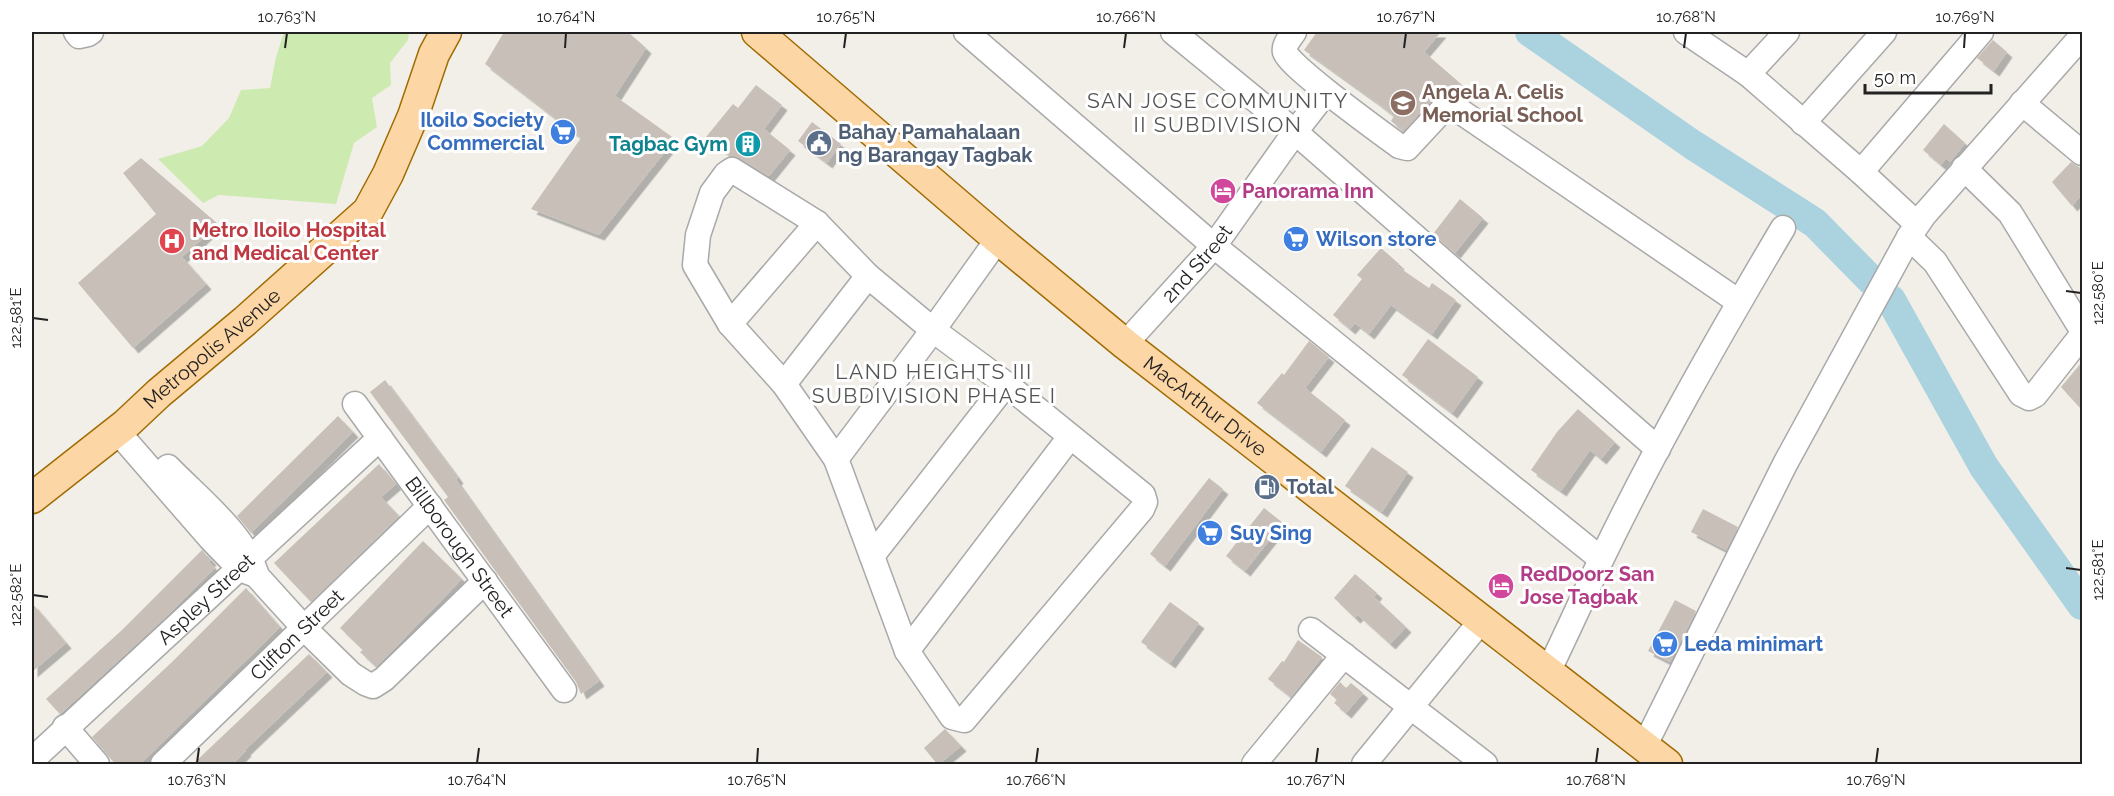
<svg xmlns="http://www.w3.org/2000/svg" width="2114" height="796" font-family="Raleway,sans-serif">
	<style>
		.grass { fill: #cdebb0 }
		.lines { fill: none; stroke-linecap: round; stroke-linejoin: round }
		.river { stroke: #aad3df; stroke-width: 30 }
		.building { fill: #c7bfb8; filter: url(#shadow) }
		.minor-casing { stroke: #a9a9a9; stroke-width: 27 }
		.major-casing { stroke: #a06b00; stroke-width: 33 }
		.minor { stroke: #fff; stroke-width: 24 }
		.major { stroke: #fcd6a4; stroke-width: 30 }
		.ticks { fill: none; stroke: #222; stroke-width: 2 }
		.labels { text-anchor: middle; stroke-width: 6; stroke-linejoin: round; paint-order: stroke }
		.education-label { font-size: 20px; font-weight: bold; fill: #785e54; stroke: #fff; text-anchor: start }
		.shop-label { font-size: 20px; font-weight: bold; fill: #366cbe; stroke: #fff; text-anchor: start }
		.service-label { font-size: 20px; font-weight: bold; fill: #4e5e75; stroke: #fff; text-anchor: start }
		.culture-label { font-size: 20px; font-weight: bold; fill: #0d838f; stroke: #fff; text-anchor: end }
		.hotel-label { font-size: 20px; font-weight: bold; fill: #b23c85; stroke: #fff; text-anchor: start }
		.health-label { font-size: 20px; font-weight: bold; fill: #be3a42; stroke: #fff; text-anchor: start }
		.street-label { font-size: 20px; fill: #222; stroke: #fff }
		.neighbourhood-label { font-size: 21px; letter-spacing: 1.5px; fill: #555; stroke: #fff }
		.neatline { fill: none; stroke: #222; stroke-width: 2 }
		.ticks-label { font-size: 15px; text-anchor: middle; fill: #222 }
	</style>
	<defs>
		<filter id="shadow"><feDropShadow dx="5.5" dy="5.5" stdDeviation="0" flood-color="#0004"/></filter>
	</defs>
	<rect width="100%" height="100%" fill="#f2efe9"/>
	<path class="grass" d="M 284,32 L 409,32 L 408,40 L 390,63 L 391,85 L 372,98 L 377,127 L 354,143 L 336,204 L 219,195 L 203,203 L 158,159 L 202,146 L 229,118 L 241,90 L 270,88 L 276,57 Z"/>
	<g class="lines">
		<path class="river" d="M 1530,32 L 1693,145 L 1815,223 L 1871,280
			M 1891,300 L 1984,467 L 2082,605"/>
	</g>
	<path class="building" d="M 504,32 L 628,32 L 646,48 L 615,96 L 675,139 L 599,235 L 531,209 L 581,138 L 485,64 Z
		M 1317,32 L 1441,32 L 1424,52 L 1461,84 L 1454,93 L 1442,92 L 1436,96 L 1403,131 L 1391,121 L 1394,116 L 1375,101 L 1304,50 Z
		M 1993,40 L 2007,52 L 1994,71 L 1977,58 Z
		M 756,85 L 782,105 L 764,129 L 790,150 L 769,176 L 740,158 L 730,156 L 706,137 L 733,104 L 738,108 Z
		M 812,122 L 841,144 L 827,163 L 798,141 Z
		M 1944,124 L 1965,143 L 1950,162 L 1946,158 L 1941,165 L 1923,150 Z
		M 141,158 L 218,224 L 182,257 L 206,284 L 133,348 L 78,283 L 156,214 L 123,173 Z
		M 2071,162 L 2082,169 L 2082,194 L 2072,206 L 2052,182 Z
		M 1460,199 L 1483,218 L 1455,253 L 1433,234 Z
		M 1381,248 L 1399,264 L 1397,266 L 1429,288 L 1432,283 L 1456,300 L 1432,334 L 1391,305 L 1369,334 L 1355,323 L 1350,329 L 1333,315 L 1362,279 L 1357,275 Z
		M 1428,339 L 1478,377 L 1452,413 L 1402,375 Z
		M 1309,341 L 1329,357 L 1305,388 L 1345,420 L 1321,452 L 1257,403 L 1282,373 L 1284,375 Z
		M 2082,362 L 2082,410 L 2061,387 Z
		M 385,380 L 458,478 L 456,480 L 599,681 L 581,694 L 576,682 L 444,500 L 448,497 L 370,392 Z
		M 1578,409 L 1615,442 L 1601,459 L 1590,450 L 1561,491 L 1531,470 L 1557,432 Z
		M 338,416 L 353,432 L 251,533 L 237,516 Z
		M 1372,447 L 1408,472 L 1382,512 L 1345,486 Z
		M 379,464 L 396,484 L 381,497 L 399,516 L 311,602 L 274,563 Z
		M 1209,478 L 1223,489 L 1165,566 L 1150,554 Z
		M 1264,508 L 1283,523 L 1245,571 L 1226,556 Z
		M 1703,509 L 1738,527 L 1726,550 L 1691,532 Z
		M 423,541 L 462,579 L 376,667 L 360,652 L 363,650 L 340,628 Z
		M 202,550 L 211,560 L 209,562 L 215,568 L 170,613 L 60,714 L 46,699 L 122,630 Z
		M 1355,574 L 1377,593 L 1374,597 L 1406,627 L 1390,644 L 1358,615 L 1355,618 L 1334,598 Z
		M 246,588 L 280,627 L 139,765 L 116,765 L 92,737 L 172,662 Z
		M 1675,600 L 1696,611 L 1670,662 L 1648,651 Z
		M 1170,602 L 1199,623 L 1170,663 L 1141,642 Z
		M 32,603 L 66,643 L 32,672 Z
		M 1298,640 L 1322,657 L 1291,697 L 1268,679 L 1282,661 L 1284,662 Z
		M 309,654 L 327,672 L 245,750 L 246,751 L 232,765 L 192,765 Z
		M 1340,682 L 1346,688 L 1351,683 L 1363,693 L 1346,713 L 1334,703 L 1337,700 L 1330,694 Z
		M 945,729 L 961,746 L 938,765 L 924,748 Z"/>
	<g class="lines">
		<defs>
			<g id="minor">
				<path d="M 76,32 L 79,36 L 88,34 L 91,32"/>
				<path d="M 966,32 L 1214,246 L 1601,559"/>
				<path d="M 1173,32 L 1295,132 L 1658,449"/>
				<path d="M 1294,32 C 1291,37 1283,45 1285,52 C 1287,65 1383,134 1399,146 L 1407,148 L 1446,106 L 1454,107 L 1739,302"/>
				<path d="M 1686,32 L 1748,74 L 1861,172 L 1917,224"/>
				<path d="M 1748,74 L 1787,32"/>
				<path d="M 2022,103 L 2082,153"/>
				<path d="M 1803,123 L 1884,32"/>
				<path d="M 1964,168 L 2010,213 L 2082,330"/>
				<path d="M 732,170 L 817,223 L 868,276 L 933,330 L 1006,384 L 1143,495 L 1145,502 L 1142,509 L 964,720 L 952,717 L 907,651 L 836,459 L 784,384 L 730,324 L 695,265 L 698,235 L 712,193 L 726,174 Z"/>
				<path d="M 1861,172 L 1981,32"/>
				<path d="M 1909,237 L 1935,262 L 2021,394 L 2029,398 L 2035,395 L 2082,335"/>
				<path d="M 730,324 L 817,223"/>
				<path id="s1" d="M 1125,344 L 1214,246 L 1295,132 L 1326,92"/>
				<path d="M 784,384 L 868,276"/>
				<path id="s2" d="M 355,404 L 564,690"/>
				<path d="M 117,431 L 210,538 L 240,569 L 256,575 L 305,629 L 351,674 L 365,683 L 373,686 L 384,679 L 485,581"/>
				<path d="M 836,459 L 933,330 L 998,239"/>
				<path d="M 168,467 C 197,497 243,533 256,573"/>
				<path d="M 872,556 L 1006,384"/>
				<path d="M 1311,630 L 1485,764"/>
				<path d="M 907,651 L 1070,437"/>
				<path d="M 1548,672 C 1566,635 1583,597 1601,560 C 1656,446 1719,336 1783,228"/>
				<path d="M 65,727 L 97,764"/>
				<path d="M 1644,747 L 1785,464 L 1909,237 L 1924,215 L 2082,36"/>
				<path id="s3" d="M 32,760 L 380,438"/>
				<path id="s4" d="M 163,764 L 430,506"/>
				<path d="M 1254,764 L 1344,655"/>
				<path d="M 1364,764 L 1481,621"/>
			</g>
			<g id="major">
				<path id="s5" d="M 757,32 L 998,239 L 1125,344 L 1667,764"/>
				<path id="s6" d="M 32,498 L 126,424 L 159,393 L 245,321 L 368,211 L 388,174 L 413,116 L 434,54 L 446,32"/>
			</g>
		</defs>
		<use href="#minor" class="minor-casing"/>
		<use href="#major" class="major-casing"/>
		<use href="#minor" class="minor"/>
		<use href="#major" class="major"/>
	</g>
	<path class="ticks" d="M 285,48 L 287,33M 565,48 L 566,33M 844,48 L 846,33M 1124,48 L 1126,33M 1404,48 L 1406,33M 1684,48 L 1686,33M 1964,48 L 1965,33M 2066,291 L 2081,293M 33,318 L 48,320M 2066,568 L 2081,570M 33,595 L 48,597M 197,763 L 199,748M 477,763 L 479,748M 757,763 L 758,748M 1036,763 L 1038,748M 1316,763 L 1318,748M 1596,763 L 1598,748M 1876,763 L 1878,748"/>
	<defs>
		<symbol id="school-disc" viewBox="-11 -11 22 22"><circle r="9.5" fill="#8d6e63" stroke="#fff"/><path d="M0-5L7-2L0 1L-7-2ZM-4 1L0 2.5L4 1V4Q0 6-4 4Z" fill="#fff"/></symbol>
		<symbol id="supermarket-disc" viewBox="-11 -11 22 22"><circle r="9.5" fill="#3f7fe0" stroke="#fff"/><path d="M-6-5.5h2.5l.6 2H6L4.5 2H-2.5L-4.4-4H-6ZM-1.5 3.2a1.3 1.3 0 1 0 .1 0ZM3 3.2a1.3 1.3 0 1 0 .1 0Z" fill="#fff"/></symbol>
		<symbol id="civic-disc" viewBox="-11 -11 22 22"><circle r="9.5" fill="#5c6f8a" stroke="#fff"/><path d="M-.6-6.5H3V-4.5H.6V-3L4-1V1h2V6H-6V1h2V-1L-.6-3ZM-1.2 2.5V6h2.4V2.5Z" fill="#fff"/></symbol>
		<symbol id="building-disc" viewBox="-11 -11 22 22"><circle r="9.5" fill="#0f9aa8" stroke="#fff"/><path d="M-4-6H4V6H1V3H-1V6H-4ZM-2.5-4.3h1.7v1.8h-1.7ZM.8-4.3h1.7v1.8H.8ZM-2.5-1h1.7V.8h-1.7ZM.8-1h1.7V.8H.8Z" fill="#fff"/></symbol>
		<symbol id="hotel-disc" viewBox="-11 -11 22 22"><circle r="9.5" fill="#d1479c" stroke="#fff"/><path d="M-6-4.5h1.5V1H6V5H4.5V3h-9V5H-6ZM-4 0a1.8 1.8 0 1 1 3.6 0ZM.5 0V-2.5h3Q6-2.5 6 0Z" fill="#fff"/></symbol>
		<symbol id="hospital-disc" viewBox="-11 -11 22 22"><circle r="9.5" fill="#e0444e" stroke="#fff"/><path d="M-5-5h3v3.5h4V-5h3V5h-3V1.5h-4V5h-3Z" fill="#fff"/></symbol>
		<symbol id="fuel-disc" viewBox="-11 -11 22 22"><circle r="9.5" fill="#5c6f8a" stroke="#fff"/><path d="M-5.5-6h7V0h2V4h1.3V-2.5L3-4.5l.8-.8L6-3V5H2.5V1h-1V6h-7ZM-4.2-4.7v3.2H.2V-4.7Z" fill="#fff"/></symbol>
	</defs>
	<g fill-rule="evenodd">
		<use href="#school-disc" x="1388" y="88" width="30" height="30"/>
		<use href="#supermarket-disc" x="548" y="117" width="30" height="30"/>
		<use href="#civic-disc" x="804" y="128" width="30" height="30"/>
		<use href="#building-disc" x="733" y="129" width="30" height="30"/>
		<use href="#hotel-disc" x="1208" y="176" width="30" height="30"/>
		<use href="#supermarket-disc" x="1281" y="224" width="30" height="30"/>
		<use href="#hospital-disc" x="157" y="226" width="30" height="30"/>
		<use href="#fuel-disc" x="1252" y="472" width="30" height="30"/>
		<use href="#supermarket-disc" x="1195" y="518" width="30" height="30"/>
		<use href="#hotel-disc" x="1486" y="571" width="30" height="30"/>
		<use href="#supermarket-disc" x="1650" y="629" width="30" height="30"/>
	</g>
	<g class="labels">
		<g class="education-label">
			<text x="1422" y="99">Angela A. Celis<tspan x="1422" dy="23">Memorial School</tspan></text>
		</g>
		<g class="shop-label">
			<text x="544" y="127" text-anchor="end">Iloilo Society<tspan x="544" dy="23">Commercial</tspan></text>
			<text x="1316" y="246">Wilson store</text>
			<text x="1230" y="540">Suy Sing</text>
			<text x="1684" y="651">Leda minimart</text>
		</g>
		<g class="service-label">
			<text x="838" y="139">Bahay Pamahalaan<tspan x="838" dy="23">ng Barangay Tagbak</tspan></text>
			<text x="1286" y="494">Total</text>
		</g>
		<g class="culture-label">
			<text x="728" y="151">Tagbac Gym</text>
		</g>
		<g class="hotel-label">
			<text x="1242" y="198">Panorama Inn</text>
			<text x="1520" y="581">RedDoorz San<tspan x="1520" dy="23">Jose Tagbak</tspan></text>
		</g>
		<g class="health-label">
			<text x="192" y="237">Metro Iloilo Hospital<tspan x="192" dy="23">and Medical Center</tspan></text>
		</g>
		<g class="street-label">
			<text dy="7" stroke="none"><textPath href="#s1" startOffset="108">2nd Street</textPath></text>
			<text dy="7" stroke="none"><textPath href="#s6" startOffset="234">Metropolis Avenue</textPath></text>
			<text dy="7" stroke="none"><textPath href="#s5" startOffset="584">MacArthur Drive</textPath></text>
			<text dy="7" stroke="none"><textPath href="#s2" startOffset="177">Billborough Street</textPath></text>
			<text dy="7" stroke="none"><textPath href="#s3" startOffset="237">Aspley Street</textPath></text>
			<text dy="7" stroke="none"><textPath href="#s4" startOffset="186">Clifton Street</textPath></text>
		</g>
		<g class="neighbourhood-label">
			<text x="1218" y="108">SAN JOSE COMMUNITY<tspan x="1218" dy="24">II SUBDIVISION</tspan></text>
			<text x="934" y="379">LAND HEIGHTS III<tspan x="934" dy="24">SUBDIVISION PHASE I</tspan></text>
		</g>
	</g>
	<rect width="2114" height="796" fill="none" stroke="#ffffff" stroke-width="66"/>
	<path d="M1865 84v9h126v-9" fill="none" stroke="#222222" stroke-width="3"/>
	<text x="1874" y="84" font-size="18" fill="#222222" stroke="#ffffff" stroke-width="4.5" paint-order="stroke">50 m</text>
	<rect x="33" y="33" width="2048" height="730" class="neatline"/>
	<g class="ticks-label">
		<text x="287" y="22">10.763°N</text>
		<text x="566" y="22">10.764°N</text>
		<text x="846" y="22">10.765°N</text>
		<text x="1126" y="22">10.766°N</text>
		<text x="1406" y="22">10.767°N</text>
		<text x="1686" y="22">10.768°N</text>
		<text x="1965" y="22">10.769°N</text>
		<text transform="translate(2098 293) rotate(-90)" y="5">122.580°E</text>
		<text transform="translate(16 318) rotate(-90)" y="5">122.581°E</text>
		<text transform="translate(2098 570) rotate(-90)" y="5">122.581°E</text>
		<text transform="translate(16 595) rotate(-90)" y="5">122.582°E</text>
		<text x="197" y="785">10.763°N</text>
		<text x="477" y="785">10.764°N</text>
		<text x="757" y="785">10.765°N</text>
		<text x="1036" y="785">10.766°N</text>
		<text x="1316" y="785">10.767°N</text>
		<text x="1596" y="785">10.768°N</text>
		<text x="1876" y="785">10.769°N</text>
	</g>
</svg>
